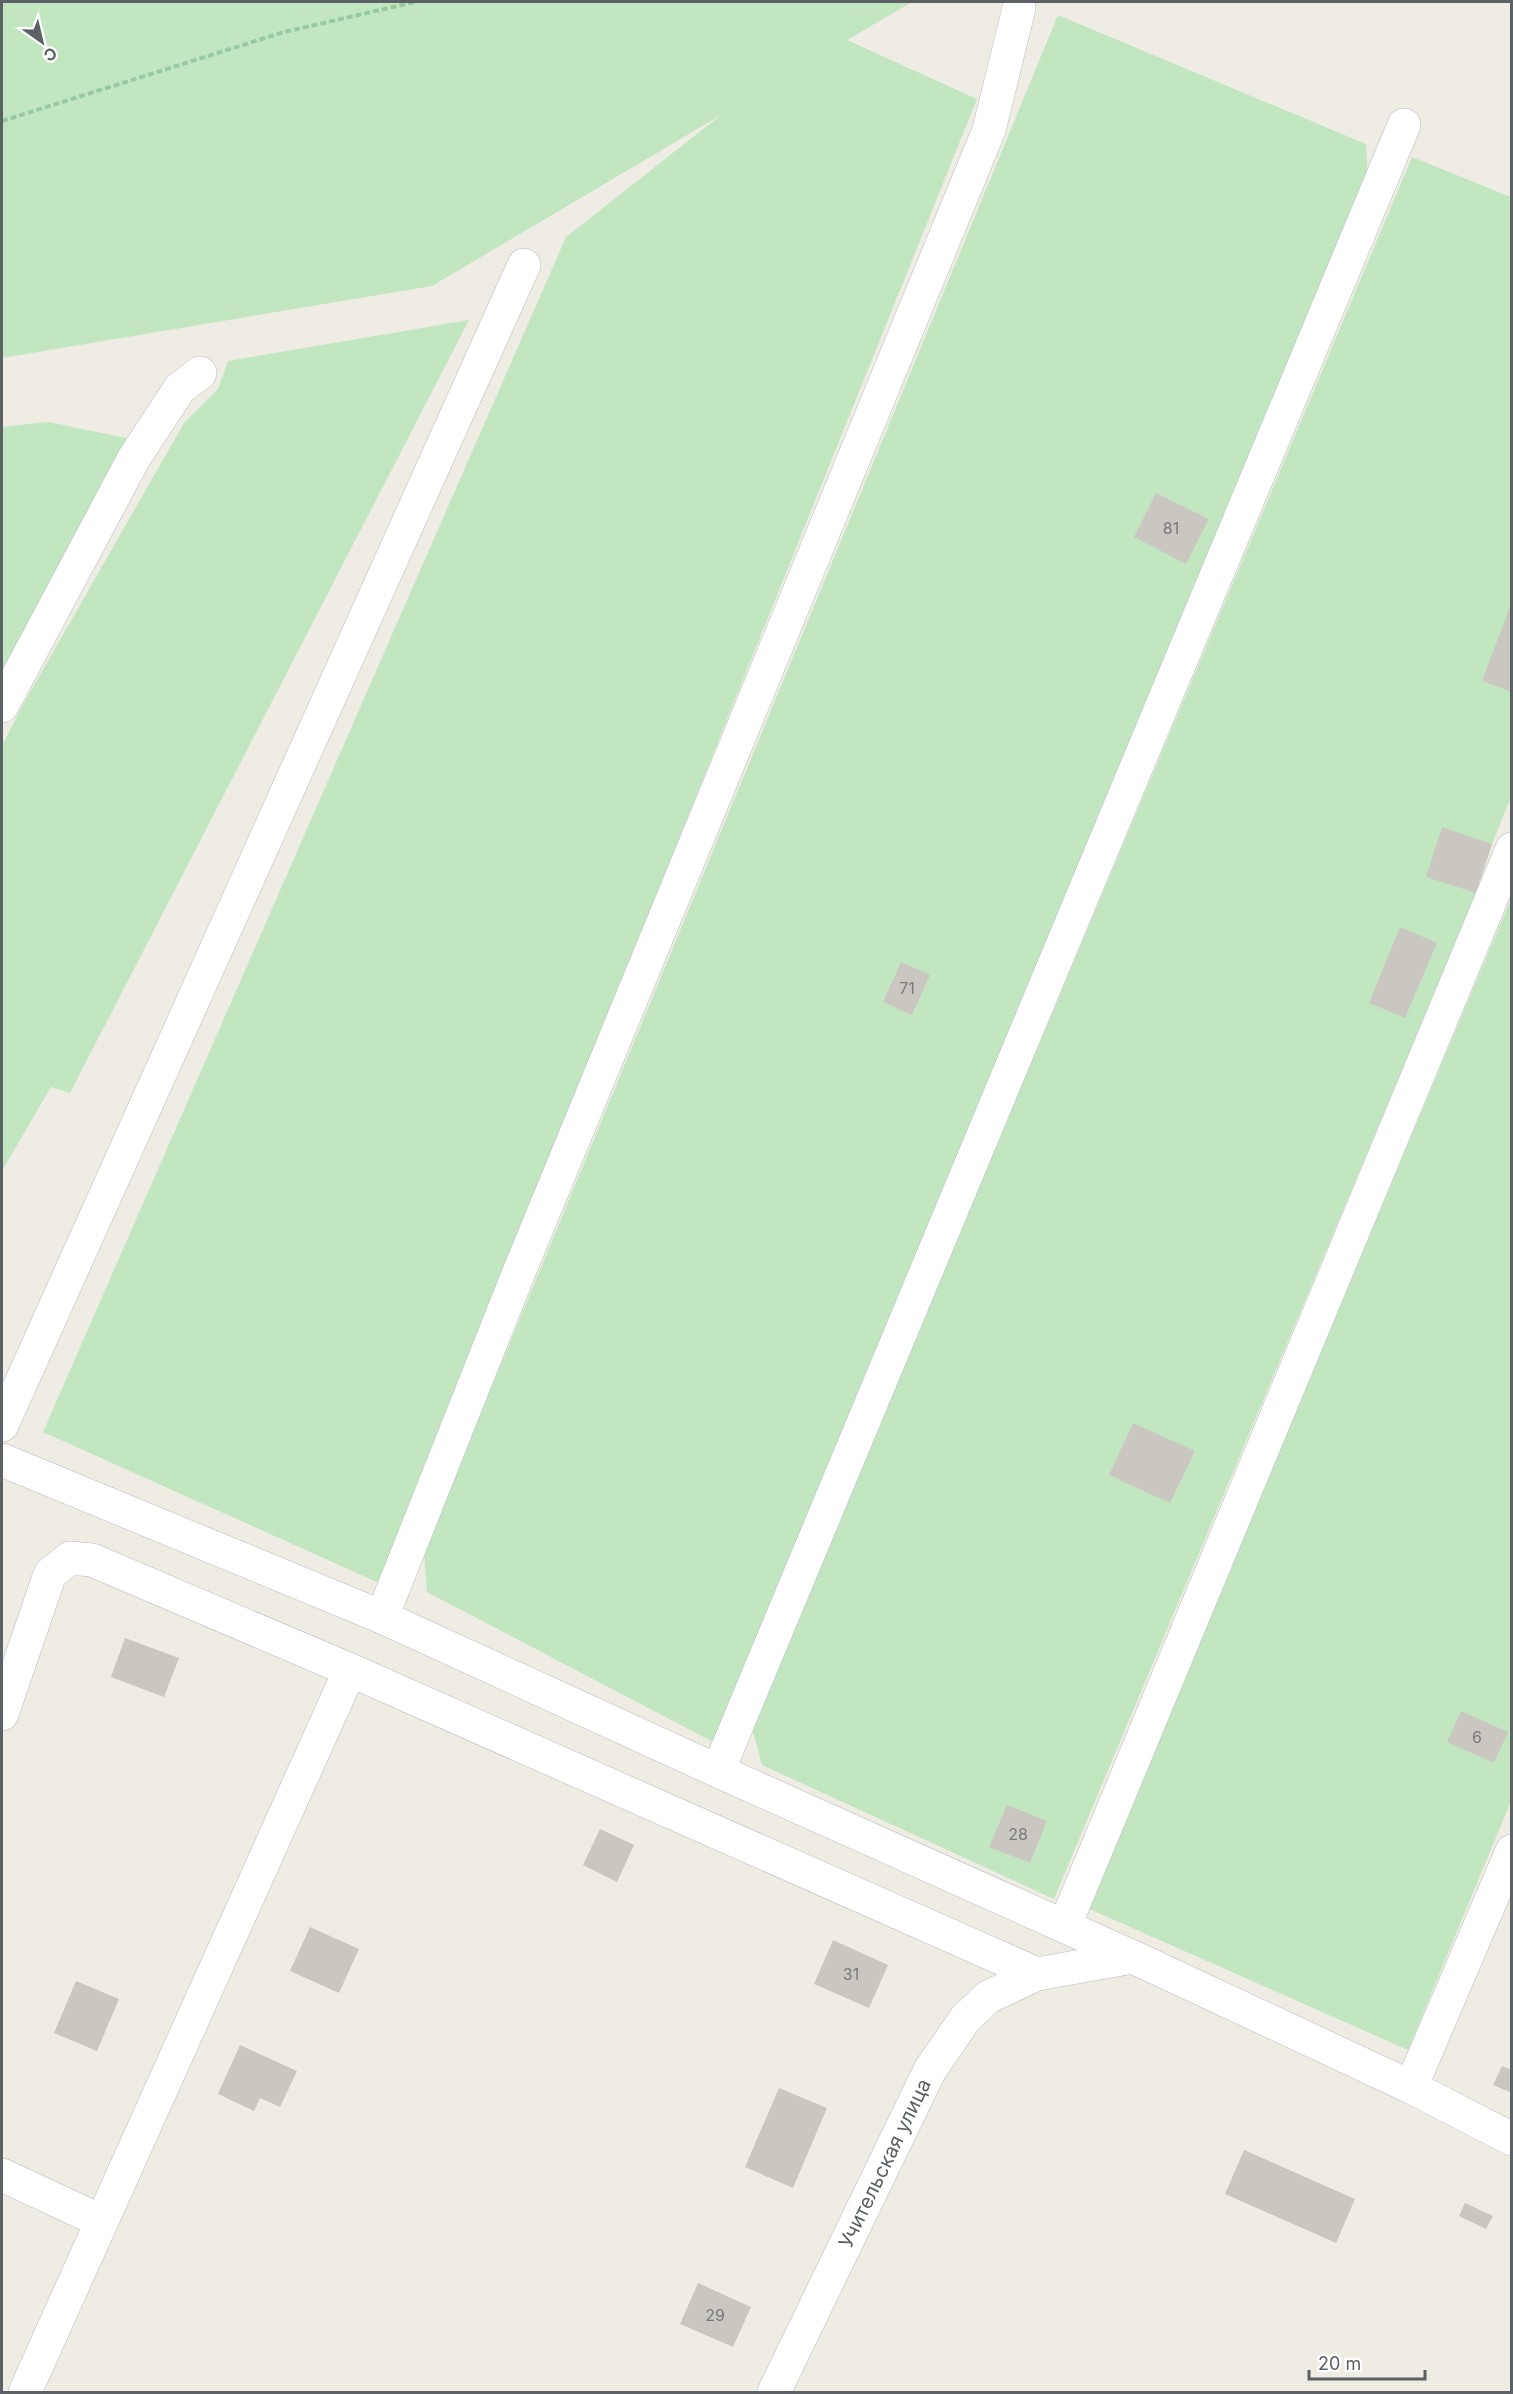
<svg xmlns="http://www.w3.org/2000/svg" width="1513" height="2394" font-family="Inter,sans-serif">
	<style>
		.green { fill: #c2e7c0 }
		.building { fill: #cac7c1 }
		.lines { fill: none; stroke-linecap: round; stroke-linejoin: round }
		.minor-casing { stroke: #b7babe; stroke-width: 34 }
		.path { stroke: #98c9a3; stroke-width: 4; stroke-dasharray: 6 3; stroke-linecap: butt }
		.minor { stroke: #fff; stroke-width: 33 }
		.labels { text-anchor: middle; stroke-width: 5; stroke-linejoin: round; paint-order: stroke }
		.number-label { font-size: 16px; fill: #787a7c }
		.street-label { font-size: 20px; fill: #5c6165; stroke: #fff }
	</style>
	<rect width="100%" height="100%" fill="#efece4"/>
	<path class="green" d="M 2,2 L 912,2 L 847,40 L 977,99 L 379,1583 L 43,1432 L 566,237 L 721,115 L 432,286 L 2,358 Z
		M 1058,15 L 1366,144 L 1368,177 L 1107,795 L 715,1743 L 427,1592 L 424,1551 Z
		M 1412,157 L 1511,197 L 1511,797 L 1492,844 L 1476,893 L 1054,1899 L 762,1765 L 752,1728 Z
		M 469,320 L 70,1093 L 51,1087 L 2,1171 L 2,745 L 25,701 L 184,423 L 218,389 L 228,361 Z
		M 48,422 L 131,439 L 2,678 L 2,427 Z
		M 1511,899 L 1511,1801 L 1408,2050 L 1087,1908 Z"/>
	<path class="building" d="M 1156,493 L 1209,519 L 1186,564 L 1134,537 Z
		M 1511,604 L 1512,604 L 1512,692 L 1482,681 Z
		M 1442,827 L 1492,844 L 1476,893 L 1426,877 Z
		M 1400,927 L 1437,943 L 1405,1018 L 1369,1003 Z
		M 901,962 L 930,975 L 912,1015 L 883,1002 Z
		M 1133,1423 L 1195,1451 L 1170,1503 L 1109,1475 Z
		M 125,1638 L 179,1658 L 164,1697 L 111,1677 Z
		M 1461,1711 L 1508,1732 L 1494,1763 L 1447,1742 Z
		M 1007,1805 L 1047,1821 L 1030,1863 L 989,1847 Z
		M 600,1829 L 634,1845 L 617,1882 L 583,1865 Z
		M 310,1927 L 359,1949 L 339,1993 L 290,1971 Z
		M 833,1940 L 888,1965 L 869,2008 L 814,1984 Z
		M 76,1981 L 119,1999 L 97,2051 L 54,2033 Z
		M 240,2045 L 297,2071 L 280,2107 L 260,2098 L 254,2111 L 218,2094 Z
		M 1502,2066 L 1512,2070 L 1512,2093 L 1493,2085 Z
		M 779,2088 L 827,2108 L 793,2188 L 745,2167 Z
		M 1244,2150 L 1355,2199 L 1336,2243 L 1225,2194 Z
		M 1465,2203 L 1493,2216 L 1486,2229 L 1459,2216 Z
		M 698,2283 L 751,2307 L 733,2347 L 680,2324 Z"/>
	<g class="lines">
		<defs>
			<g id="minor">
				<path d="M 2,706 L 134,458 L 180,388 L 200,373"/>
				<path d="M 2,1425 L 524,265"/>
				<path d="M 2,1460 L 382,1617 L 718,1771 L 1133,1957"/>
				<path d="M 382,1617 L 519,1272 L 989,130 L 1019,8"/>
				<path d="M 2,1714 L 50,1574 L 70,1558 L 92,1560 L 350,1670 L 1037,1974 L 1133,1957 L 1411,2087 L 1512,2139"/>
				<path d="M 718,1771 L 1404,125"/>
				<path d="M 1065,1925 L 1512,849"/>
				<path d="M 1411,2087 L 1512,1851"/>
				<path d="M 2,2175 L 101,2221"/>
				<path d="M 25,2392 L 350,1670"/>
				<path id="s1" d="M 774,2392 L 930,2070 L 965,2019 L 988,1997 L 1037,1974"/>
			</g>
		</defs>
		<use href="#minor" class="minor-casing"/>
		<path class="path" d="M 2,121 L 284,32 L 415,2"/>
		<use href="#minor" class="minor"/>
	</g>
	<g class="labels">
		<g class="number-label">
			<text x="1171" y="534">81</text>
			<text x="907" y="994">71</text>
			<text x="1477" y="1743">6</text>
			<text x="1018" y="1840">28</text>
			<text x="851" y="1980">31</text>
			<text x="715" y="2321">29</text>
		</g>
		<g class="street-label">
			<text dy="7" stroke="none"><textPath href="#s1" startOffset="254">Учительская улица</textPath></text>
		</g>
	</g>
	<rect width="1513" height="2394" fill="none" stroke="#5c6165" stroke-width="6"/>
	<g transform="translate(42 42) rotate(146)" stroke="#ffffff" stroke-width="4.5" paint-order="stroke">
	<path d="M0-4.5L10 22L0 15L-10 22Z" fill="#5c6165"/>
	<text y="-9" font-size="16" font-weight="bold" text-anchor="middle" fill="#5c6165">С</text>
	</g>
	<path d="M1309 2370v9h116v-9" fill="none" stroke="#5c6165" stroke-width="3"/>
	<text x="1318" y="2370" font-size="18" fill="#5c6165" stroke="#ffffff" stroke-width="4.5" paint-order="stroke">20 m</text>
</svg>
